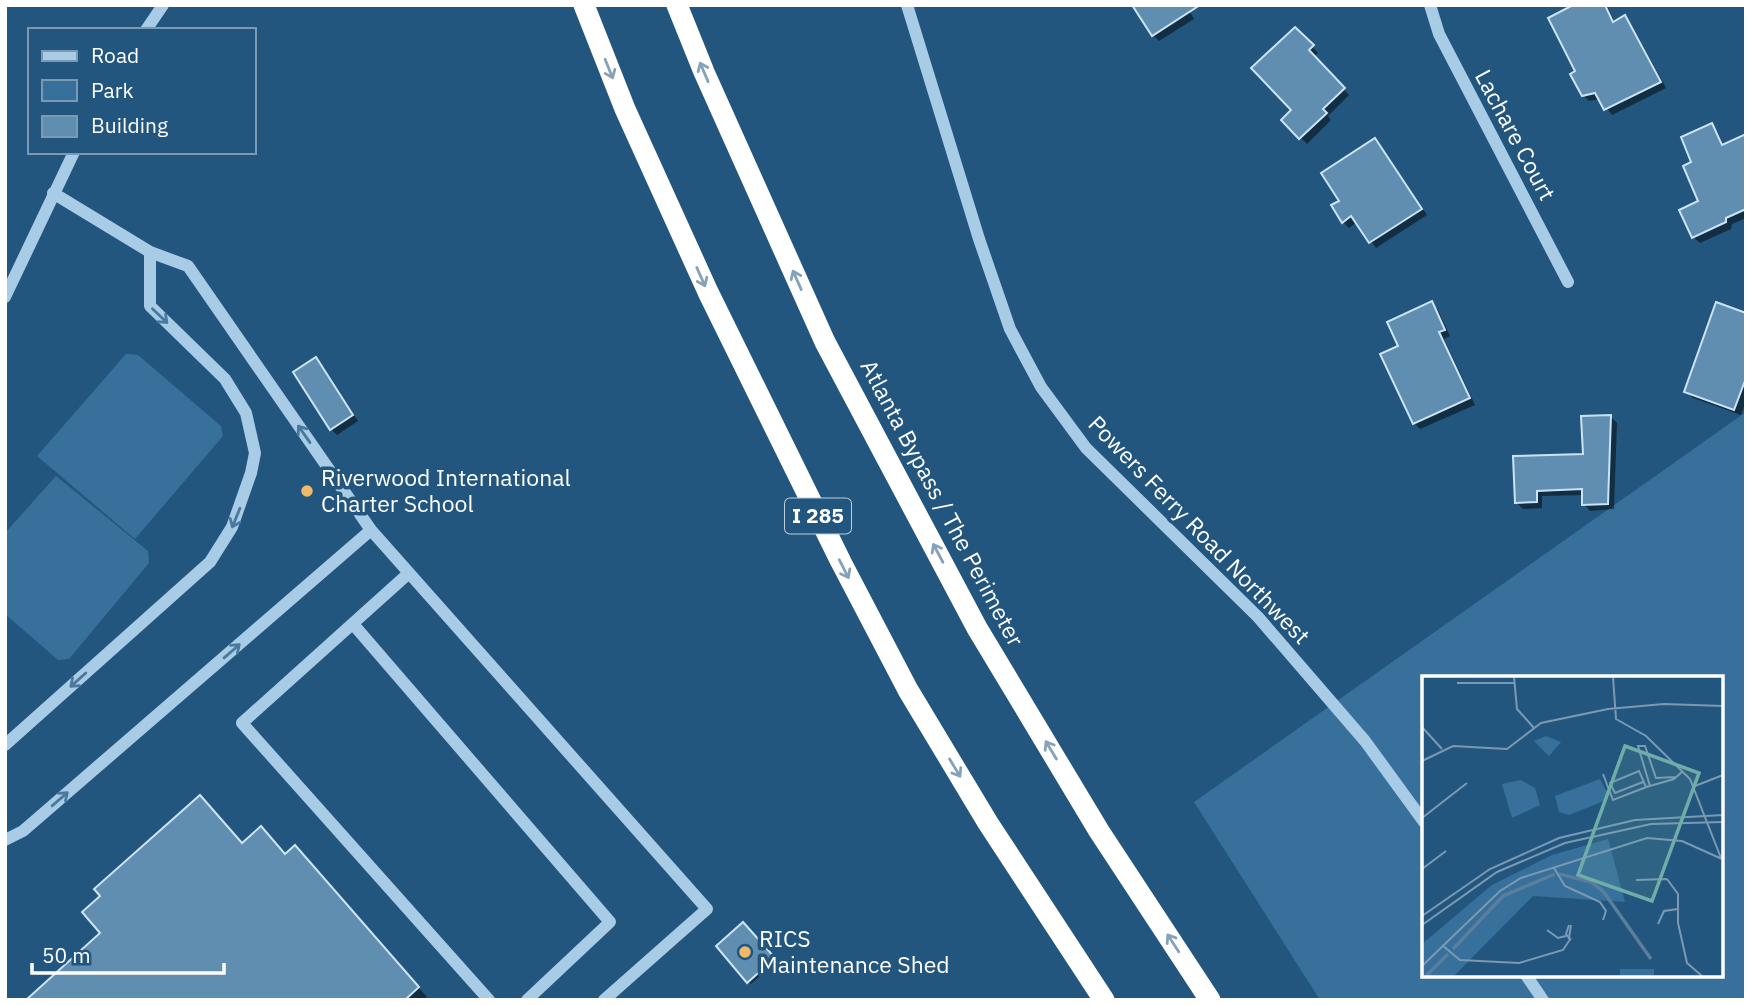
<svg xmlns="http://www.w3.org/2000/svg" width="1751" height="1005" font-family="'IBM Plex Sans',sans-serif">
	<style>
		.green { fill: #36709b; fill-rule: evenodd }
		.shadow { fill: #0007 }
		.building { fill: #608eb1; stroke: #cbe3f5; stroke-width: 2 }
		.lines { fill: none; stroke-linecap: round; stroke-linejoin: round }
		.minor { stroke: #a8cbe6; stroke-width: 12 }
		.highway { stroke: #fff; stroke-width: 21 }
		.oneway { stroke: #86a2b8 }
		.oneway2 { stroke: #4b799d }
		.poi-dot { fill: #f1ba6b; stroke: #23567e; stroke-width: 2.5 }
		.labels { text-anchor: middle; stroke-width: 7; stroke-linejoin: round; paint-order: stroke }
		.shield { fill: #23567e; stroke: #bdccd8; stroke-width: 2 }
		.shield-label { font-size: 21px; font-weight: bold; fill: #fff }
		.street-label { font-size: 23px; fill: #fff; stroke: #23567e }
		.poi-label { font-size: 23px; fill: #fff; stroke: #23567e; text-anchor: start }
		.inset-river { fill: none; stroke: #5a7e9b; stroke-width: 3.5 }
		.inset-road { fill: none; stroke: #7b9ab2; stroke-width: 2 }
		.view { fill: #6fada8; fill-opacity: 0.15; stroke: #6fada8; stroke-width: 3.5 }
		.inset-edge { fill: none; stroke: #fff; stroke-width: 3.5 }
	</style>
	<rect width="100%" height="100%" fill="#23567e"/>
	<path class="green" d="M 126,354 L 138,355 L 221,426 L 223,436 L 135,539 L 37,456 Z
		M 1746,412 L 1746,1000 L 1320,1000 L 1194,802 ZM 1424,678 L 1721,678 L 1721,975 L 1424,975 Z
		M 56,476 L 148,551 L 149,563 L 69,659 L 58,660 L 5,614 L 5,533 Z"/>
	<path class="shadow" d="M 1186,5 L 1194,19 L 1159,41 L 1153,35 Z
		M 1577,5 L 1607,5 L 1615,23 L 1625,17 L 1631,24 L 1666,88 L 1612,115 L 1600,99 L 1589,101 L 1583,95 L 1577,72 Z
		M 1295,29 L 1318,53 L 1313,58 L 1349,95 L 1328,116 L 1331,120 L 1307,144 L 1283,120 L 1293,110 Z
		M 1711,125 L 1717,131 L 1724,146 L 1746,136 L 1746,218 L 1732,224 L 1731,229 L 1700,243 L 1693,237 L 1700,202 L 1694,163 Z
		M 1380,146 L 1427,215 L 1376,248 L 1357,222 L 1349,228 L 1343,222 L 1341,201 Z
		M 1432,303 L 1438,310 L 1450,336 L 1444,339 L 1475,405 L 1420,429 L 1414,423 L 1401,347 Z
		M 1746,315 L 1746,401 L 1741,415 L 1693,398 L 1686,392 Z
		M 316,359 L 358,421 L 337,435 L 331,429 Z
		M 1610,416 L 1617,423 L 1614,509 L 1590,511 L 1584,504 L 1584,495 L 1542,496 L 1542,508 L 1523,509 L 1516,502 L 1585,455 Z
		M 242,845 L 286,855 L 303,856 L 427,997 L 423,1000 L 29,1000 Z
		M 742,924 L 776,961 L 751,984 L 718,946 Z"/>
	<path class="building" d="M 1132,5 L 1200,5 L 1152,36 Z
		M 1573,5 L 1605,5 L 1613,22 L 1625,15 L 1661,82 L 1604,110 L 1595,93 L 1582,96 L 1570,74 L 1575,71 L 1548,18 Z
		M 1295,27 L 1314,45 L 1309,50 L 1345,88 L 1323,109 L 1327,113 L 1299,139 L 1281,120 L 1291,110 L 1251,68 Z
		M 1712,123 L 1722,145 L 1746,134 L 1746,209 L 1726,218 L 1726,222 L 1692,238 L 1679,210 L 1698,201 L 1683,166 L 1691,162 L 1681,137 Z
		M 1375,138 L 1422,209 L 1369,243 L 1351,216 L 1342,223 L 1331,205 L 1339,201 L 1321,173 Z
		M 1432,301 L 1445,330 L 1439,332 L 1470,398 L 1413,424 L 1380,354 L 1398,346 L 1387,322 Z
		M 1716,302 L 1746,313 L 1746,378 L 1734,410 L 1684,392 Z
		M 316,357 L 353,415 L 330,430 L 293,372 Z
		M 1611,415 L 1608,504 L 1582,505 L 1582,489 L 1537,491 L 1537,502 L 1515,503 L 1513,456 L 1583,454 L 1581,416 Z
		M 200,795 L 242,843 L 261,826 L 285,854 L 295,845 L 419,987 L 405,1000 L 26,1000 L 100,933 L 82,912 L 100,896 L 94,889 Z
		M 743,922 L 775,958 L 747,983 L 716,946 Z"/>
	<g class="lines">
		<path class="minor" d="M 907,5 L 979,239 L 1010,329 L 1041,387 L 1086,448 L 1258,617 L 1365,741 L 1424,822
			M 1430,5 L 1439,34 L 1568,282
			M 146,30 L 163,5
			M 5,297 L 74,152
			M 371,530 L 707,909 L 604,1000
			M 409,573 L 242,723 L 489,1000
			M 353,624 L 610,922 L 527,1000
			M 5,745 L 210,562 L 232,527 L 251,473 L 255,453 L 246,413 L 225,379 L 150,306 L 150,252
			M 5,840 L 23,831 L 371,530 L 188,266 L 150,252 L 53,193
			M 1526,975 L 1543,1000"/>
		<path class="highway" d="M 584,5 L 625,109 L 708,292 L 841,562 L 908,690 L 988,823 L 1104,1000
			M 677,5 L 704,72 L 825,342 L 977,628 L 1099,831 L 1210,1000"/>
	</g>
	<defs><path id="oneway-shaft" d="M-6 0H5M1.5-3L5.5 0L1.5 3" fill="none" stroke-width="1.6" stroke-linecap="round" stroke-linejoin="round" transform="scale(1.75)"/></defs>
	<g class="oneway">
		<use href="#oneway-shaft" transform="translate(609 69) rotate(68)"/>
		<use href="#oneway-shaft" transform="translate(704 72) rotate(-113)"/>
		<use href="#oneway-shaft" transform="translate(701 277) rotate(66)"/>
		<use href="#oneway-shaft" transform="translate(797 280) rotate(-114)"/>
		<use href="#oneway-shaft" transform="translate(938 553) rotate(-118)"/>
		<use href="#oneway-shaft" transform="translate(844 569) rotate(63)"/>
		<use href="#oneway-shaft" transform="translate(1051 750) rotate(-121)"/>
		<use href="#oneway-shaft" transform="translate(955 768) rotate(59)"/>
		<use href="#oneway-shaft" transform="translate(1173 943) rotate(-123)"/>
	</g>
	<g class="oneway2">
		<use href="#oneway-shaft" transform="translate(160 316) rotate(44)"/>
		<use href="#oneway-shaft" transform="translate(304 434) rotate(-125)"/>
		<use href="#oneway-shaft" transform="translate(236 518) rotate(112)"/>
		<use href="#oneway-shaft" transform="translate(232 651) rotate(-41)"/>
		<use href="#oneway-shaft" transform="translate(78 680) rotate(138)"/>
		<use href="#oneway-shaft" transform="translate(60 799) rotate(-41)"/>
	</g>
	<g class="poi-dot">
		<circle cx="307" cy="491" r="7"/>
		<circle cx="745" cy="952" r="7"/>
	</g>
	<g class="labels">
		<rect class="shield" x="785" y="498.5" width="66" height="35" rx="5"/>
		<g class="shield-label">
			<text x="818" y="523">I 285</text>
		</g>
		<g class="street-label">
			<text transform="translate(1515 135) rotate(62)" y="8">Lachare Court</text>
			<text transform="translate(942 503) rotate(62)" y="8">Atlanta Bypass / The Perimeter</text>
			<text transform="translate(1199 530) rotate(46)" y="8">Powers Ferry Road Northwest</text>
		</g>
		<g class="poi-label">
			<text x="321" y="486">Riverwood International<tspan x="321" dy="26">Charter School</tspan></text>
			<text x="759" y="947">RICS<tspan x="759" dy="26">Maintenance Shed</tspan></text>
		</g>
	</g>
	<g transform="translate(1422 676)">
		<rect width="301" height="301" fill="#23567e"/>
		<path d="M 124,60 L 139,66 L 127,80 L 112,65 ZM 178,103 L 185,116 L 182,125 L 147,139 L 137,136 L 133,120 ZM 99,104 L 113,112 L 118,129 L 90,142 L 80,108 ZM 186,163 L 203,226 L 111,220 L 32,300 L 0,300 L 0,268 L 70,209 L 130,179 ZM 198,293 L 232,293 L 232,300 L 198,300 Z" fill="#36709b"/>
		<path class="inset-river" d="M 137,198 L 169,206 L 181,215 L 229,283M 31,273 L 81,220 L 133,198M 4,300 L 26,278"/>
		<path class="inset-road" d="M 92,1 L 95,33 L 112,52M 191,1 L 194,43 L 224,60 L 268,103 L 299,182M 35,7 L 92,7M 0,51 L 20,73M 0,85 L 31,70 L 85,73 L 119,47 L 186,33 L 242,28 L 301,30M 181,98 L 191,124 L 227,110M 254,101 L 234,102 L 223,70 L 216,70 L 228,110 L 252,103 L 261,95M 221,106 L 193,117 L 188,107 L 217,95 L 224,111M 273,110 L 301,99M 0,142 L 45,107M 132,192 L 143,210 L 178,226 L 184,235 L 181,244M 0,193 L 24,175M 245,203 L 256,218 L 256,247 L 265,287 L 280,300M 214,204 L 245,203M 0,240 L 68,193 L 137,162 L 213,144 L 301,139M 236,248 L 242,235 L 256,233M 0,249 L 75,196 L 143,167 L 229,148 L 301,146M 147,249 L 144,258 L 147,262 L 149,249M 125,254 L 136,262 L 144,260M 20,269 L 38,284 L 97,287 L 141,274 L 149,262M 0,290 L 78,215 L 99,202 L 225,162 L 260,165 L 300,183"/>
		<path class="view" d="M 203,70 L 277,97 L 230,225 L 156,199 Z"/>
		<rect width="301" height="301" class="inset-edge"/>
	</g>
	<rect width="1751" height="1005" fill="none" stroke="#ffffff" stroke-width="14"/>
	<rect x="28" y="28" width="228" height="126" fill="#23567e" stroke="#7b9ab2" stroke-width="2"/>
	<rect x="42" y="51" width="35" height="10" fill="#a8cbe6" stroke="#7b9ab2" stroke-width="2"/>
	<text x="91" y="63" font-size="21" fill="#ffffff">Road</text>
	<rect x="42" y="80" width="35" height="21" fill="#36709b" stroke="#7b9ab2" stroke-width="2"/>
	<text x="91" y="98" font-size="21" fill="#ffffff">Park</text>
	<rect x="42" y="116" width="35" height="21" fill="#608eb1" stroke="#7b9ab2" stroke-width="2"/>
	<text x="91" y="133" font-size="21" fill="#ffffff">Building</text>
	<path d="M32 963v10h192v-10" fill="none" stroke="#ffffff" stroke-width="3.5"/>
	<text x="42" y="963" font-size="21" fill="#ffffff" stroke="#23567e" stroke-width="5" paint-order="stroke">50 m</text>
</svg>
